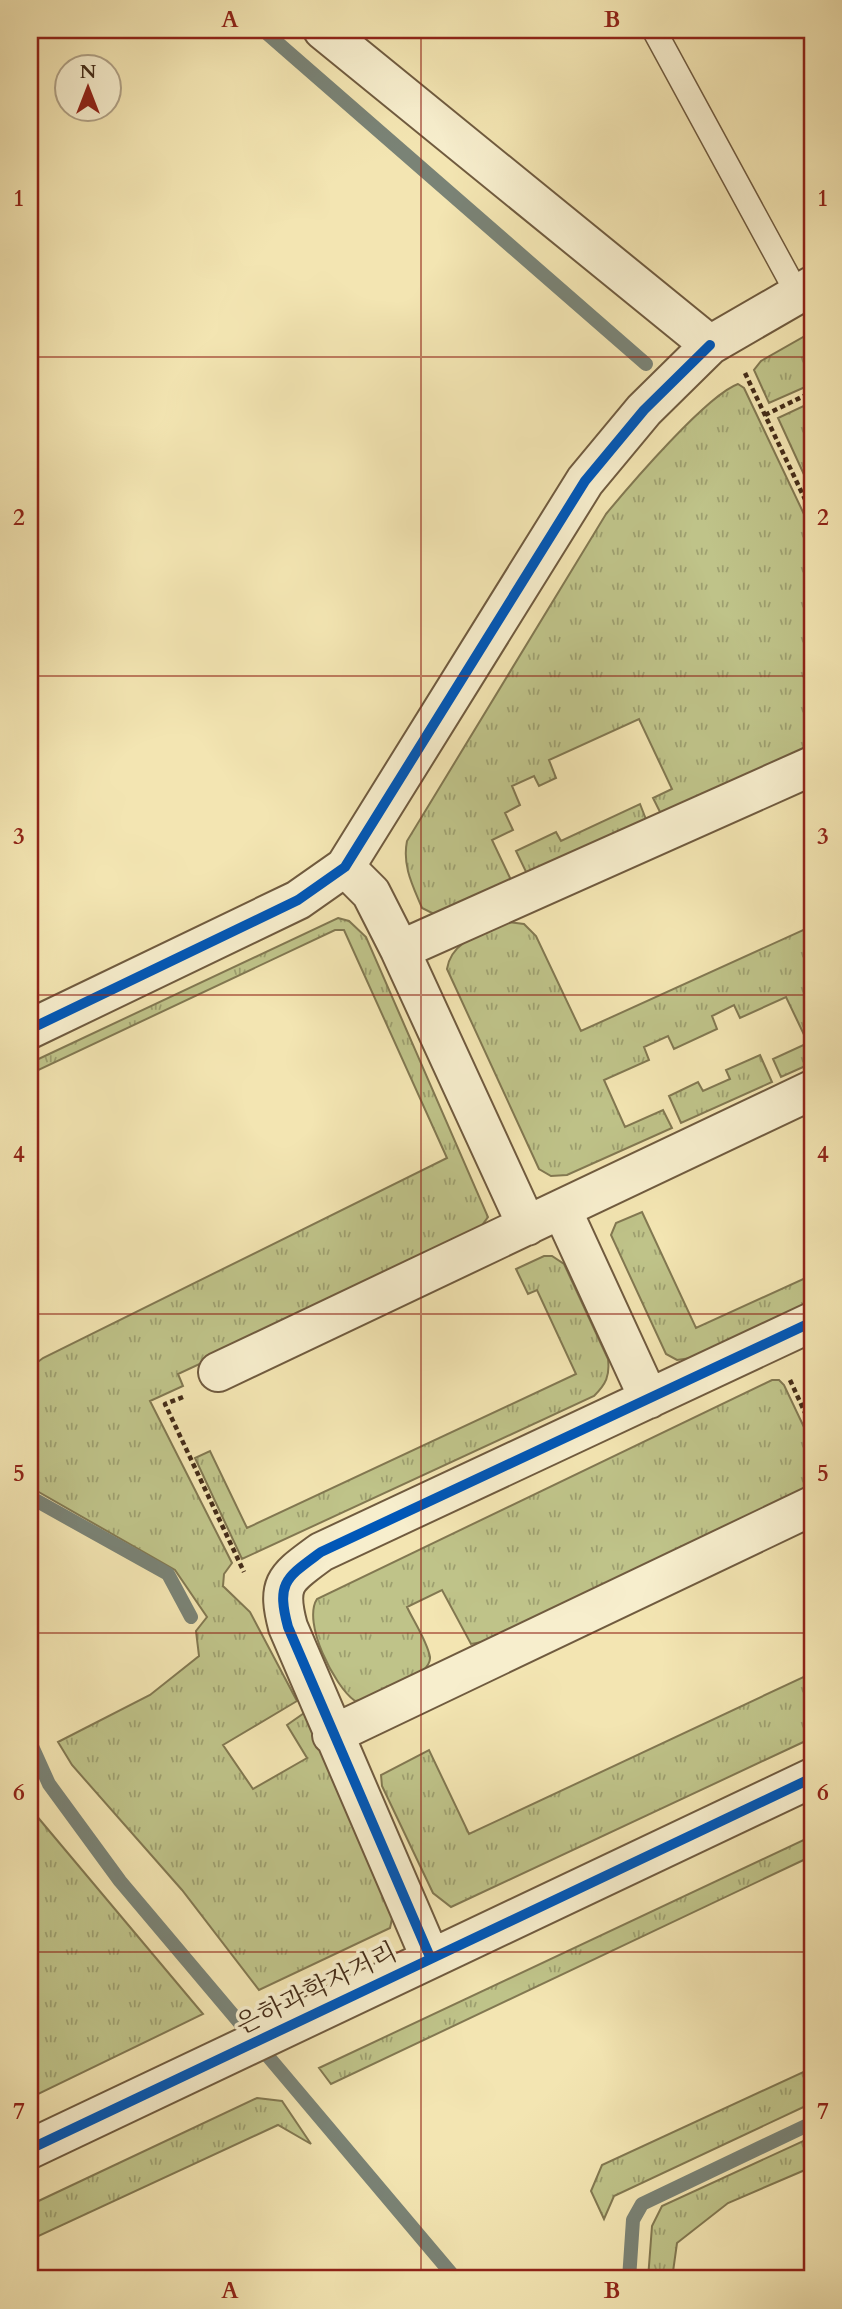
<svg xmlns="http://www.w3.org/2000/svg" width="842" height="2309" font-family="Cardo,'Noto Serif KR',serif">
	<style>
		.grass { fill: url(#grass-tufts); stroke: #827851; stroke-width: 2 }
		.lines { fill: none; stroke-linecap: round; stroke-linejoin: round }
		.stream { stroke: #7a8376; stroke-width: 14 }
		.service-casing { stroke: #705b3f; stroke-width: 26 }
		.minor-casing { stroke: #705b3f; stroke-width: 42 }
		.path { stroke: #452d19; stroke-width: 4.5; stroke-dasharray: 5 3.5; stroke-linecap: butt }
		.service { stroke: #f7eecd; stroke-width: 23 }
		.minor { stroke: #f7eecd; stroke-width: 38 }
		.cycleway-casing { stroke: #f7eecd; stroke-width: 15 }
		.cycleway { stroke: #0057b8; stroke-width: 10 }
		.grid { fill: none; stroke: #8f2418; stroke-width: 2; stroke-opacity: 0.55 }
		.labels { text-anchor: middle; stroke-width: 7; stroke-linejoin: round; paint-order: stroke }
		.street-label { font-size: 26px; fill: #452d19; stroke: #f7eecd }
		.neatline { fill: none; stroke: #8f2418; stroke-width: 2.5 }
		.grid-label { font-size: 23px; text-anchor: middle; font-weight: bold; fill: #8f2418 }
	</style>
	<defs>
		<pattern id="grass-tufts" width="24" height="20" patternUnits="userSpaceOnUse" patternTransform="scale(1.75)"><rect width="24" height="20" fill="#bfc389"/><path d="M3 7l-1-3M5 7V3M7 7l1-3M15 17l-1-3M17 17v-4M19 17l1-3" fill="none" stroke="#9d9f6f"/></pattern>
	</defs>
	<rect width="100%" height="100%" fill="#f3e5b2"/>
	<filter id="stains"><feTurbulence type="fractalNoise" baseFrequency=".00286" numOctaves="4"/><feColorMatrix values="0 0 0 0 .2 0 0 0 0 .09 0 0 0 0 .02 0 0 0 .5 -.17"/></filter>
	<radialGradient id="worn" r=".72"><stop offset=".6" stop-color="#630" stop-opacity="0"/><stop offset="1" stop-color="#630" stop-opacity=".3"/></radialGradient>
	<path class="grass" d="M 812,332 L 812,384 L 769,403 L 754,370 L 761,361 Z
		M 738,384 L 744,388 L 812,531 L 812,747 L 662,816 L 653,798 L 672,789 L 639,719 L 549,760 L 556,778 L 539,786 L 534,776 L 512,786 L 520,805 L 505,813 L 513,830 L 492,840 L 512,882 L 444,913 L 432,913 L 422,908 C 413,886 402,866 407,841 L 606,514 C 630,485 707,395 738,384 Z
		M 812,402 L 812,492 L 778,418 Z
		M 640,804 L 647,822 L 528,876 L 516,851 L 556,832 L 561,841 Z
		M 338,918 L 349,921 L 366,937 L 488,1217 L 474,1236 L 178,1374 L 183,1386 L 150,1401 L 232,1563 L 224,1574 L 223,1586 L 250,1612 L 297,1701 L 223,1745 L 253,1789 L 307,1758 L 287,1725 L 307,1711 L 393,1914 L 390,1928 L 259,1990 L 182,1890 L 72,1765 L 58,1742 L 150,1695 L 199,1656 L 196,1631 L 207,1617 L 175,1570 L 30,1487 L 30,1368 L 43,1358 L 447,1158 L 344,930 L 335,930 L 30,1074 L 30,1063 Z
		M 507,922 L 524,924 L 536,936 L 581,1031 L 812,926 L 812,978 L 808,980 L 812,989 L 812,1063 L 781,1077 L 773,1059 L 808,1043 L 786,997 L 740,1018 L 734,1005 L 712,1016 L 717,1029 L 674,1049 L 668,1036 L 644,1047 L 649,1060 L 604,1080 L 625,1127 L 663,1110 L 672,1128 L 567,1175 L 551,1176 L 539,1169 L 447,969 C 451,940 484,933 507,922 Z
		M 760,1055 L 772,1082 L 681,1123 L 669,1096 L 698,1082 L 703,1091 L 730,1079 L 726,1070 Z
		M 642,1212 L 696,1328 L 812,1275 L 812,1302 L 691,1358 L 677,1360 L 666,1354 L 611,1235 L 616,1223 Z
		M 544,1256 L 552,1256 L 564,1264 L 608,1359 C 610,1376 606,1384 594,1396 L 242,1559 L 195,1458 L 210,1451 L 247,1528 L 576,1374 L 537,1290 L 528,1294 L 516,1269 Z
		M 772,1380 L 779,1380 L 784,1385 L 812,1444 L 812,1489 L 482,1642 L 471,1644 L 442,1590 L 407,1607 C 414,1622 427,1641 430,1657 C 432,1677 371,1699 355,1701 C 334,1686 302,1622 317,1599 Z
		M 812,1673 L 812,1738 L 451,1907 L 433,1893 L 382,1786 L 381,1775 L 429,1750 L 469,1834 Z
		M 30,1808 L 203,2014 L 30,2098 Z
		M 812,1836 L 812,1856 L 331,2084 L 319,2068 Z
		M 812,2068 L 812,2103 L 614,2196 L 604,2219 L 591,2191 L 602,2165 Z
		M 257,2098 L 282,2101 L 311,2144 L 278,2125 L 30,2240 L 30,2205 Z
		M 812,2137 L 812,2167 L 728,2203 L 677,2243 L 672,2279 L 648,2279 L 652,2226 L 662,2206 Z"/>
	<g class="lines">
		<path class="stream" d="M 263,30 L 646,364
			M 30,1497 L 168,1574 L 191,1617
			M 30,1742 L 49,1784 L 120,1881 L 456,2279
			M 629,2279 L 633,2220 L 642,2204 L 812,2123"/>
		<defs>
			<path id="service" d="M 654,30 L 797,293"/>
			<path id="minor" d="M 323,30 L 710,345 L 812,286
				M 345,867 L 371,893 L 400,950 L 527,1226
				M 400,950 L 812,766
				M 30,1029 L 298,900 L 345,867 L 585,481 L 644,410 L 710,345
				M 562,1210 L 649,1399
				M 218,1372 L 812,1090
				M 332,1735 L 812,1506
				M 430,1957 L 288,1627 C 276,1582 286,1578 321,1552 L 812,1322
				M 30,2149 L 812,1778"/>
		</defs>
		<use href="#service" class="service-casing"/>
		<use href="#minor" class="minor-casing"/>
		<path class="path" d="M 745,373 L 812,514
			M 765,415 L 812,392
			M 790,1380 L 812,1428
			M 183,1397 L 165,1404 L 244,1572"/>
		<use href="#service" class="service"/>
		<use href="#minor" class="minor"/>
		<defs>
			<path id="cycleway" d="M 30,1029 L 298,900 L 345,867 L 585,481 L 644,410 L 710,345
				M 430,1957 L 288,1627 C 276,1582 286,1578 321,1552 L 812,1322
				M 30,2149 L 812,1778"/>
		</defs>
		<use href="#cycleway" class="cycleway-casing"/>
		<use href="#cycleway" class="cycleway"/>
	</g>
	<path class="grid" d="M 421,30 L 421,2279M 30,357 L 812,357M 30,676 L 812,676M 30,995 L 812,995M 30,1314 L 812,1314M 30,1633 L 812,1633M 30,1952 L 812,1952"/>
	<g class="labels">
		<g class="street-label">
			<text transform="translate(316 1988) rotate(-26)" y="9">은하과학자거리</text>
		</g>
	</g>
	<rect width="842" height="2309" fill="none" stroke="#f3e5b2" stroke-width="77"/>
	<g transform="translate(88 88)"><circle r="33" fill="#f7eecd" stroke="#b0a185" stroke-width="2"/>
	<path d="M0-5L12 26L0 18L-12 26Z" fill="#8f2418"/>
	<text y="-10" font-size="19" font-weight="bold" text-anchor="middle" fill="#452d19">N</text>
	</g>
	<rect x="38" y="38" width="766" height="2232" class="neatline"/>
	<g class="grid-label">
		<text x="230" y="27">A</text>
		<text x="612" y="27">B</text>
		<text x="19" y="206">1</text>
		<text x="823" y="206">1</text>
		<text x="19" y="525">2</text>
		<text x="823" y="525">2</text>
		<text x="19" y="844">3</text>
		<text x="823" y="844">3</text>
		<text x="19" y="1162">4</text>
		<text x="823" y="1162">4</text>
		<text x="19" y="1481">5</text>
		<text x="823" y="1481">5</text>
		<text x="19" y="1800">6</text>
		<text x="823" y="1800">6</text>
		<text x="19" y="2119">7</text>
		<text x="823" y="2119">7</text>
		<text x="230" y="2298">A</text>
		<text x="612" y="2298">B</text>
	</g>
	<rect width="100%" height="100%" filter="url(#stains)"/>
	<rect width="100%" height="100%" fill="url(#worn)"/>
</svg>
